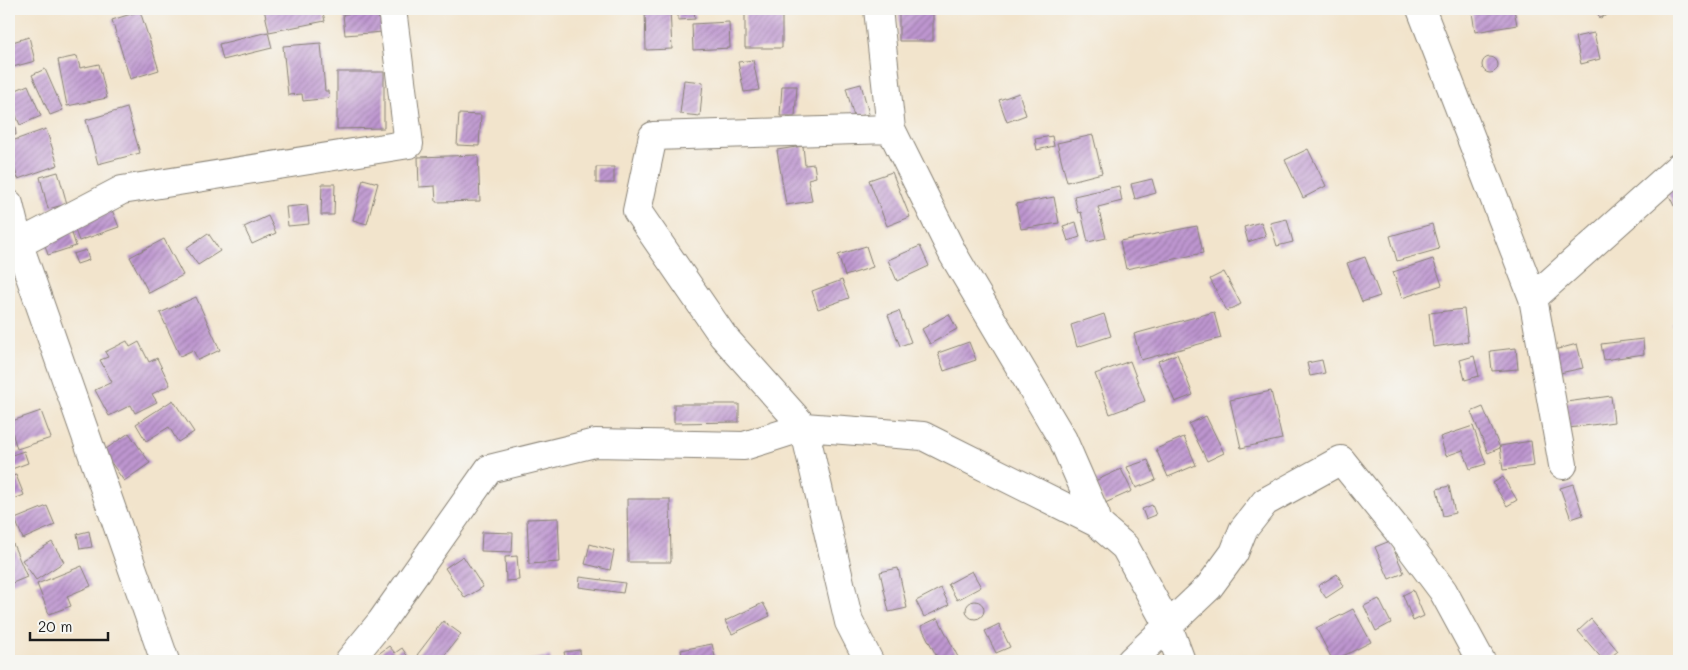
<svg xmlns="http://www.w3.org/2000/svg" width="1688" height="670" font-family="Mali,sans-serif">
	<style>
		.building { fill: url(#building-hatch) }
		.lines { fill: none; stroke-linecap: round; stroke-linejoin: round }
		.minor-casing { stroke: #878074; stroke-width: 30 }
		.minor { stroke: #fff; stroke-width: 28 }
	</style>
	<defs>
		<pattern id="building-hatch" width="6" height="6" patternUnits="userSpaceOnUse" patternTransform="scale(1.25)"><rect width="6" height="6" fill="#be96d0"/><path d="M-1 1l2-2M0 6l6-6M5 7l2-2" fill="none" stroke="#9a7aa8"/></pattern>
	</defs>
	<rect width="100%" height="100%" fill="#f6f6f2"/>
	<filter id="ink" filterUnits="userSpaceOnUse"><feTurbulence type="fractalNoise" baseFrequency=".02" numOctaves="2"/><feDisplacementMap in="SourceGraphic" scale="10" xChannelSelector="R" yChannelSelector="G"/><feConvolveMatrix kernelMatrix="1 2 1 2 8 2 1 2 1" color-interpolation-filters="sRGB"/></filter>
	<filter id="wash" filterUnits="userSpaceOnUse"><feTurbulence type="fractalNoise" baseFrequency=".0096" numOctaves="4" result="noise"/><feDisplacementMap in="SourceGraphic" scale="20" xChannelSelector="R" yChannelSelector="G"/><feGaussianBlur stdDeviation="1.12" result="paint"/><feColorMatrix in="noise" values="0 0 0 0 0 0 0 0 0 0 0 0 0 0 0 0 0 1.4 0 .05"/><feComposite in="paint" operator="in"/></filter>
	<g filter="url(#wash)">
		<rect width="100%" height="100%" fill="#f2e4cc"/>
		<g id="blocks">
			<path class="building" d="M 264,9 L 322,9 L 325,21 L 269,32 Z
				M 645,9 L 670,9 L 672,49 L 646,50 Z
				M 678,9 L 694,9 L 695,19 L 678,20 Z
				M 745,9 L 782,9 L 782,48 L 745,48 Z
				M 899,9 L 933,9 L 933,41 L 899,41 Z
				M 1492,9 L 1514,9 L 1517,25 L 1475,32 L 1472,12 Z
				M 1595,9 L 1620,9 L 1600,18 Z
				M 140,11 L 159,70 L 130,79 L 112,20 Z
				M 381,11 L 383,32 L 345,35 L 343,14 Z
				M 729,22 L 730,48 L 693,50 L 692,24 Z
				M 268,32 L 272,48 L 223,60 L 219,44 Z
				M 1594,33 L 1600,59 L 1581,64 L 1575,37 Z
				M 29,37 L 35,61 L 9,68 L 9,43 Z
				M 321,43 L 325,91 L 328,91 L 329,98 L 303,101 L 302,94 L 288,95 L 283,46 Z
				M 77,56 L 80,68 L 99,64 L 107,98 L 67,106 L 58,60 Z
				M1482 65a8 8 0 1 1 16 0a8 8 0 1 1-16 0Z
				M 753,60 L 759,90 L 744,92 L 738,62 Z
				M 45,69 L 63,110 L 50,115 L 32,75 Z
				M 337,72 L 384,72 L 384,128 L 337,129 Z
				M 684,80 L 703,82 L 700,116 L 680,114 Z
				M 861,84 L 869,114 L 854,117 L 846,88 Z
				M 28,85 L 41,116 L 20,125 L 9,99 L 9,93 Z
				M 782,86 L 797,86 L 795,116 L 780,116 Z
				M 1019,93 L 1026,115 L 1007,122 L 999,100 Z
				M 127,108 L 140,153 L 98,164 L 86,120 Z
				M 459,114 L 481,115 L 479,146 L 457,145 Z
				M 9,126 L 15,126 L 16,135 L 9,135 Z
				M 46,129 L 58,165 L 18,179 L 9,152 L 9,142 Z
				M 1093,135 L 1102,173 L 1067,182 L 1057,143 Z
				M 1052,136 L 1054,146 L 1037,150 L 1035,139 Z
				M 803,146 L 805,165 L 814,164 L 816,177 L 808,179 L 812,201 L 786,205 L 777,150 Z
				M 1308,149 L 1326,186 L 1303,198 L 1285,160 Z
				M 478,155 L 480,201 L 436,202 L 435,186 L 419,187 L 418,157 Z
				M 596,167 L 614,167 L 614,183 L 596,183 Z
				M 58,172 L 67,204 L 48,209 L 40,177 Z
				M 892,172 L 910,217 L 887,226 L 869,180 Z
				M 363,179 L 378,183 L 367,224 L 353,220 Z
				M 1152,179 L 1156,193 L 1135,199 L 1131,184 Z
				M 322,184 L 335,184 L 334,215 L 321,215 Z
				M 1119,186 L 1122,201 L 1098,207 L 1106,238 L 1088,242 L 1081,212 L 1078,213 L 1074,196 Z
				M 1679,186 L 1679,204 L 1674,206 L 1667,191 Z
				M 1054,197 L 1059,223 L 1021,229 L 1016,204 Z
				M 307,205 L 309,224 L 288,226 L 286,207 Z
				M 112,210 L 119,227 L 79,241 L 73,225 Z
				M 268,216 L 276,233 L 252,244 L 244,227 Z
				M 1287,219 L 1293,242 L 1277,246 L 1270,223 Z
				M 1076,222 L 1080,237 L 1068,241 L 1063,226 Z
				M 1261,222 L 1266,236 L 1248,242 L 1244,227 Z
				M 1432,224 L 1439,249 L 1397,261 L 1390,236 Z
				M 1197,226 L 1203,253 L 1126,269 L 1120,241 Z
				M 70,227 L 76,246 L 48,255 L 42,235 Z
				M 208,233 L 220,251 L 198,265 L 186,248 Z
				M 164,239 L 183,275 L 149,293 L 130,257 Z
				M 866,246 L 873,267 L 845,276 L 838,255 Z
				M 920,246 L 929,266 L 897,281 L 888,260 Z
				M 86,250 L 89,260 L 77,264 L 73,254 Z
				M 1365,257 L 1380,296 L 1362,302 L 1347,263 Z
				M 1433,259 L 1442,285 L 1402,298 L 1393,272 Z
				M 1224,272 L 1241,304 L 1227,311 L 1210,279 Z
				M 842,280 L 849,298 L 818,309 L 812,291 Z
				M 196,297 L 220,350 L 198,360 L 193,350 L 180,356 L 160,313 Z
				M 1464,309 L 1468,342 L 1433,347 L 1429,313 Z
				M 899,311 L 911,342 L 900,346 L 888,315 Z
				M 1214,312 L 1221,338 L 1141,360 L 1134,334 Z
				M 949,314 L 957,329 L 930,344 L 922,329 Z
				M 1104,314 L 1111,336 L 1077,347 L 1071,325 Z
				M 1679,322 L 1679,337 L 1673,325 Z
				M 1643,339 L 1644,354 L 1604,360 L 1601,344 Z
				M 127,341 L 130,347 L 139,342 L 149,362 L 157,358 L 170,385 L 152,394 L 157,402 L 135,413 L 131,405 L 109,416 L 95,390 L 112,382 L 100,360 L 108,357 L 105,352 Z
				M 969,342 L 976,360 L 944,371 L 938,353 Z
				M 1577,344 L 1583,368 L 1555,374 L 1550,351 Z
				M 1516,348 L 1518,369 L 1492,371 L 1490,351 Z
				M 1177,354 L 1193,395 L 1175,402 L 1158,361 Z
				M 1474,356 L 1479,376 L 1465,380 L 1460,360 Z
				M 1322,360 L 1325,373 L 1310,376 L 1307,363 Z
				M 1130,361 L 1145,401 L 1110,414 L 1095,374 Z
				M 1271,391 L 1282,439 L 1241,448 L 1230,400 Z
				M 1611,396 L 1614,422 L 1569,428 L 1566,402 Z
				M 173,400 L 194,432 L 178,442 L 169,427 L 146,441 L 136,424 Z
				M 674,404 L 739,404 L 739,422 L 674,423 Z
				M 1483,407 L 1500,448 L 1488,453 L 1471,412 Z
				M 41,411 L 51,438 L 17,449 L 9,422 Z
				M 1206,416 L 1224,453 L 1207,461 L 1189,424 Z
				M 1473,426 L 1486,464 L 1470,469 L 1463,450 L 1446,456 L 1440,437 Z
				M 129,433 L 150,463 L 124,481 L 103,451 Z
				M 1184,437 L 1196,465 L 1168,477 L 1156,449 Z
				M 1679,438 L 1679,454 L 1673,442 Z
				M 1531,441 L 1534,466 L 1503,470 L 1500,446 Z
				M 24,451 L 28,463 L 9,470 L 9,456 Z
				M 1148,460 L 1156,480 L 1136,488 L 1127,467 Z
				M 1121,469 L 1132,491 L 1105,503 L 1095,481 Z
				M 16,475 L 24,495 L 9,501 L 9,477 Z
				M 1503,477 L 1517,500 L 1507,506 L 1493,483 Z
				M 1573,484 L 1583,515 L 1571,519 L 1560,488 Z
				M 1449,486 L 1455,513 L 1443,516 L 1437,489 Z
				M 627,499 L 670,499 L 671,562 L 628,562 Z
				M 1152,505 L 1156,515 L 1146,519 L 1142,509 Z
				M 47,506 L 55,525 L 23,539 L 15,519 Z
				M 558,518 L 560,562 L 529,564 L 527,519 Z
				M 89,531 L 92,547 L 80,549 L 77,534 Z
				M 482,532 L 513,533 L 512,552 L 481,551 Z
				M 1390,541 L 1404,573 L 1389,579 L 1375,547 Z
				M 52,542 L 64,562 L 36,580 L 22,560 Z
				M 13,544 L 27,577 L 10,584 L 9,546 Z
				M 590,544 L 614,551 L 610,570 L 585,564 Z
				M 463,556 L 483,587 L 465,598 L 445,568 Z
				M 517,556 L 519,580 L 506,581 L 505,557 Z
				M 82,566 L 91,586 L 67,596 L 71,606 L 49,614 L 37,584 Z
				M 898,568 L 907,608 L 889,612 L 880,572 Z
				M 972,571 L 981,587 L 957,600 L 948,584 Z
				M 1337,574 L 1344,586 L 1326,598 L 1318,586 Z
				M 580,577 L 625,583 L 623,593 L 579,587 Z
				M 941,588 L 949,605 L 924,617 L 916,601 Z
				M 1413,590 L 1424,616 L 1413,621 L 1403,595 Z
				M 1379,599 L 1391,623 L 1376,631 L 1364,606 Z
				M966 610a9 9 0 1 1 18 0a9 9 0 1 1-18 0Z
				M 763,603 L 770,616 L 732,634 L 725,621 Z
				M 1353,609 L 1371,642 L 1333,661 L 1316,628 Z
				M 938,618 L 960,661 L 939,661 L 921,626 Z
				M 1591,619 L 1618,651 L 1606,661 L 1604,661 L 1578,631 Z
				M 443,621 L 461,634 L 440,661 L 426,661 L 417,655 Z
				M 999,624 L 1010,647 L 996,653 L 985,631 Z
				M 712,644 L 716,661 L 683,661 L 681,650 Z
				M 389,646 L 395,653 L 402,648 L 410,660 L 369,661 Z
				M 580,650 L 581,661 L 566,661 L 564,652 Z
				M 550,656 L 551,661 L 529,661 L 529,660 Z"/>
		</g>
	</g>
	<g filter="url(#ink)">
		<use href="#blocks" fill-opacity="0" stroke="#878074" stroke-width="1"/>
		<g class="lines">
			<defs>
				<path id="minor" d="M 878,9 L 891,129 L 953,254 L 1063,440 L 1096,516 L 1097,523
					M 1421,9 L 1533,298 L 1563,465
					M 9,204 L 19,245 L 165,661
					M 9,249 L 122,190 L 409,144 L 392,9
					M 1533,298 L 1679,167
					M 349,661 L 381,622 L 489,469 L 595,443 L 744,446 L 804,427 L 923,436 L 1097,523 L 1125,547 L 1168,626 L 1181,661
					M 869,661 L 849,622 L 804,427 L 723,336 L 637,211 L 653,136 L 891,129
					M 1131,661 L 1209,587 L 1234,553 L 1243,530 L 1265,502 L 1341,460 L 1398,531 L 1443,591 L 1481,661"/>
			</defs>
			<use href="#minor" class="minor-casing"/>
			<use href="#minor" class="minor"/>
		</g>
	</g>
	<rect width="1688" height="670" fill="none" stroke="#f6f6f2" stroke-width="30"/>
	<path d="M30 632v8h78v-8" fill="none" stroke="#1c1c1c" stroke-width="2.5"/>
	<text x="38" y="632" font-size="15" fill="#1c1c1c" stroke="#f6f6f2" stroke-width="4" paint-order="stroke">20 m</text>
</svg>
